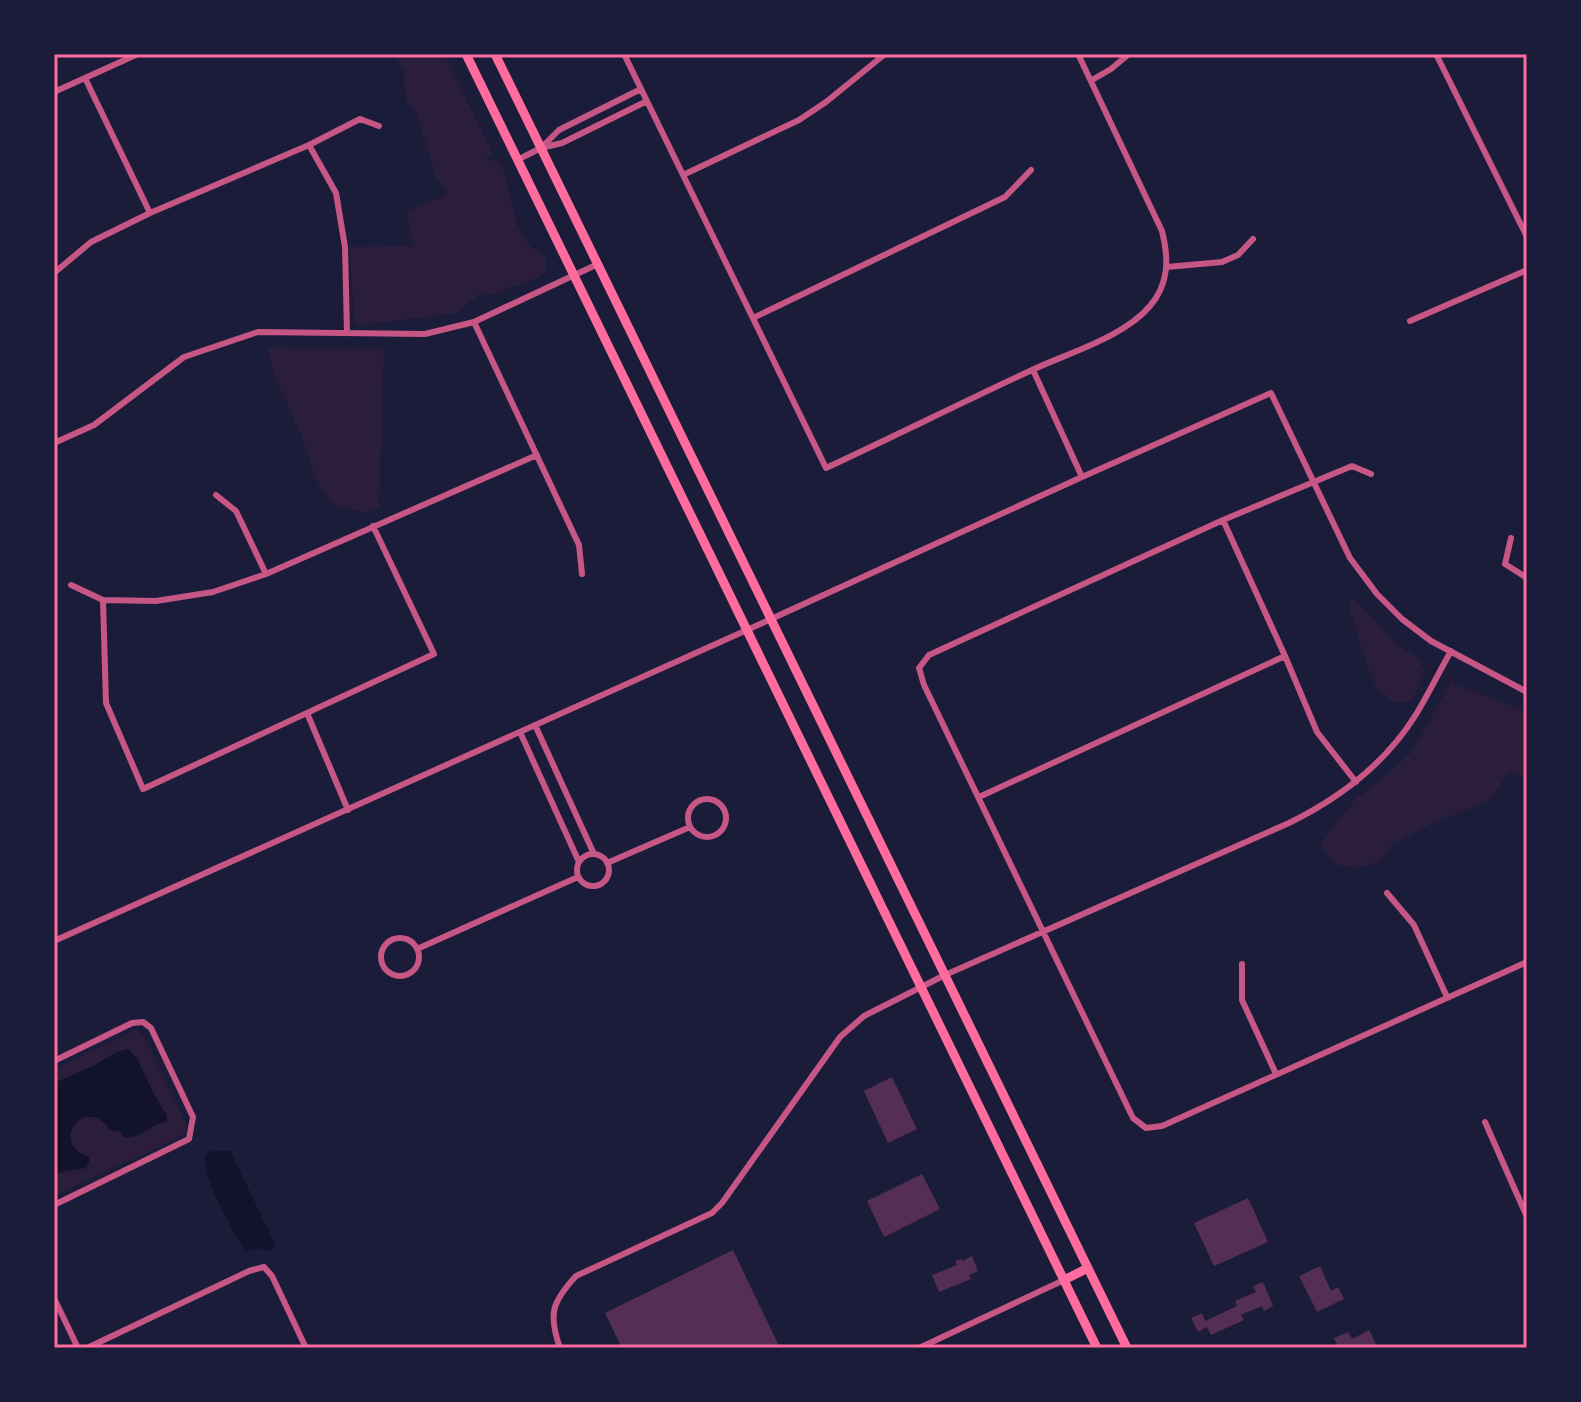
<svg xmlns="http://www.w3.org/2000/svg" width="1581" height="1402" font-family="Helvetica,sans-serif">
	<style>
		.green { fill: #2a1e3b }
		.water { fill: #12122b }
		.building { fill: #542f53 }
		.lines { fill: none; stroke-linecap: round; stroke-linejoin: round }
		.minor { stroke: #c65784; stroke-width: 6 }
		.secondary { stroke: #ff6b9d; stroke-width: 9 }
		.neatline { fill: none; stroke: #ff6b9d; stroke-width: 3 }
	</style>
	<rect width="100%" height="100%" fill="#1b1b3a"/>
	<path class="green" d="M 394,54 L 444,54 L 493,153 L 485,158 L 502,164 L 517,224 L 530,246 L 546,257 L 546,273 L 528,283 L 510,287 L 495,294 L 481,293 L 457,313 L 355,326 L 349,247 L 413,246 L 407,211 L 448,194 L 436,176 L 416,112 L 407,102 L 404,88 L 404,71 Z
		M 267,347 L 384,349 L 379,507 L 367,513 C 354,510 336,508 327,497 C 314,481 310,458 303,440 C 290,407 274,382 267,347 Z
		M 1351,595 L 1398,646 L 1416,656 L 1425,672 L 1412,701 L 1395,703 L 1377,689 L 1368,667 L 1349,608 Z
		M 1451,682 L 1527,712 L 1527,777 L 1509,771 L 1489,801 L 1435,822 L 1391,845 L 1383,858 L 1371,865 L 1356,867 L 1341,866 L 1330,859 L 1321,845 C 1325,840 1328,832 1332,827 C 1340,817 1349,811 1354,800 L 1371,788 L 1411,753 Z
		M 136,1030 L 144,1036 L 186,1123 L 185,1132 L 182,1136 L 54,1196 L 54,1069 Z"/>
	<path class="water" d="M 128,1049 L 137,1058 L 154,1094 L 167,1116 L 166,1122 C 146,1125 142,1140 123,1137 L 121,1132 L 110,1130 C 85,1093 48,1144 89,1157 L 89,1163 L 86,1168 L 65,1171 L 54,1175 L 54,1083 L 93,1066 L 117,1052 Z
		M 211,1151 L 230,1151 L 276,1246 L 269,1251 L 258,1248 L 245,1251 C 234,1232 201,1176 205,1156 Z"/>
	<path class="building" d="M 892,1077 L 917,1129 L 888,1143 L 864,1091 Z
		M 922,1174 L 940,1209 L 884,1237 L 867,1201 Z
		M 1248,1198 L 1268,1242 L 1214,1266 L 1194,1223 Z
		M 733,1250 L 780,1348 L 622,1348 L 605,1313 Z
		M 972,1256 L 978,1271 L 969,1275 L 971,1279 L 939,1292 L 932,1275 L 957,1265 L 955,1261 L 961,1259 L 963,1261 Z
		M 1320,1266 L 1331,1291 L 1338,1287 L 1344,1299 L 1317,1312 L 1299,1276 Z
		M 1263,1282 L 1273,1306 L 1264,1311 L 1262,1306 L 1241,1315 L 1244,1320 L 1211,1335 L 1207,1327 L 1198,1332 L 1191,1318 L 1202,1313 L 1205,1321 L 1237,1306 L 1235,1301 L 1256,1292 L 1253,1286 Z
		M 1369,1330 L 1378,1348 L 1331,1348 L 1337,1345 L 1334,1338 L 1348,1332 L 1352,1339 Z"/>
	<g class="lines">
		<path class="minor" d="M 624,54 L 826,468 C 895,436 963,402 1032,370 C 1068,353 1124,337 1150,306 C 1169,284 1169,258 1162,231 L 1078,54
			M 1436,54 L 1527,237
			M 85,78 L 150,213
			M 1092,80 L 1111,69 L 1129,54
			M 54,92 L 138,54
			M 309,145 L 336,193 L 345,247 L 347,333
			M 541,148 L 559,130 L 641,89
			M 517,160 L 541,148 L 562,143 L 647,101
			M 683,175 L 799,120 L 826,102 L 885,54
			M 1167,267 L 1222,262 L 1238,255 L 1253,239
			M 54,273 L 91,242 L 150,213 L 309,145 L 360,119 L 379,126
			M 753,318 L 1005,197 L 1031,170
			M 1410,321 L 1527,270
			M 474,322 L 579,545 L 582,574
			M 1033,370 L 1082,477
			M 54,443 L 94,425 L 184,357 L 258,332 L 425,334 L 474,322 L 598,264
			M 1371,474 L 1352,466 L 1223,520 L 929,655 L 919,668 L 924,685 L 1133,1118 L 1146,1128 L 1162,1126 L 1527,962
			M 216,495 L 236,511 L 266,574
			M 1223,520 L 1285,656 L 1317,732 L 1356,782
			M 1511,538 L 1505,564 L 1527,578
			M 71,585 L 103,600 L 156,601 L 213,592 L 266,574 L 537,455
			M 103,600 L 106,703 L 143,789 L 434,654 L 373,526
			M 307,713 L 348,810
			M 535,725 L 594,854
			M 520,732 L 579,862
			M 979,797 L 1285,656
			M688 818a19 19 0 1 1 38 0a19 19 0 1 1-38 0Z
			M577 870a16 16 0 1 1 32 0a16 16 0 1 1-32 0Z
			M 607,863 L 690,827
			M 1387,893 L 1414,925 L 1447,997
			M381 957a19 19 0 1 1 38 0a19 19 0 1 1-38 0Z
			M 54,941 L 747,630 L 1082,477 L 1271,393 L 1350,558 L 1377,594 L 1402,619 L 1431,641 L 1527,692
			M 417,949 L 578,877
			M 1242,964 L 1242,1000 L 1276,1074
			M 54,1061 L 132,1023 L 143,1022 L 151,1028 L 193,1117 L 189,1139 L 54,1205
			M 1485,1122 L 1527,1217
			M 54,1298 L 78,1348
			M 87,1348 L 249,1271 L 264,1267 L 272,1276 L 306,1348
			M 560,1348 C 548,1314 552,1302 576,1276 L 712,1213 L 722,1203 L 840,1037 L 864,1016 L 945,975 L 1289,823 C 1340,798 1384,765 1415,716 C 1428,695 1439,672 1451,651
			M 919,1348 L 1064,1280"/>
		<path class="secondary" d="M 466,54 L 1097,1348
			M 495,54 L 1127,1348
			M 1064,1280 L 1088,1268"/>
	</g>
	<rect width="1581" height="1402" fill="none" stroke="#1b1b3a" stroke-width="112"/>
	<rect x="56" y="56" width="1469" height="1290" class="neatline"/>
</svg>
